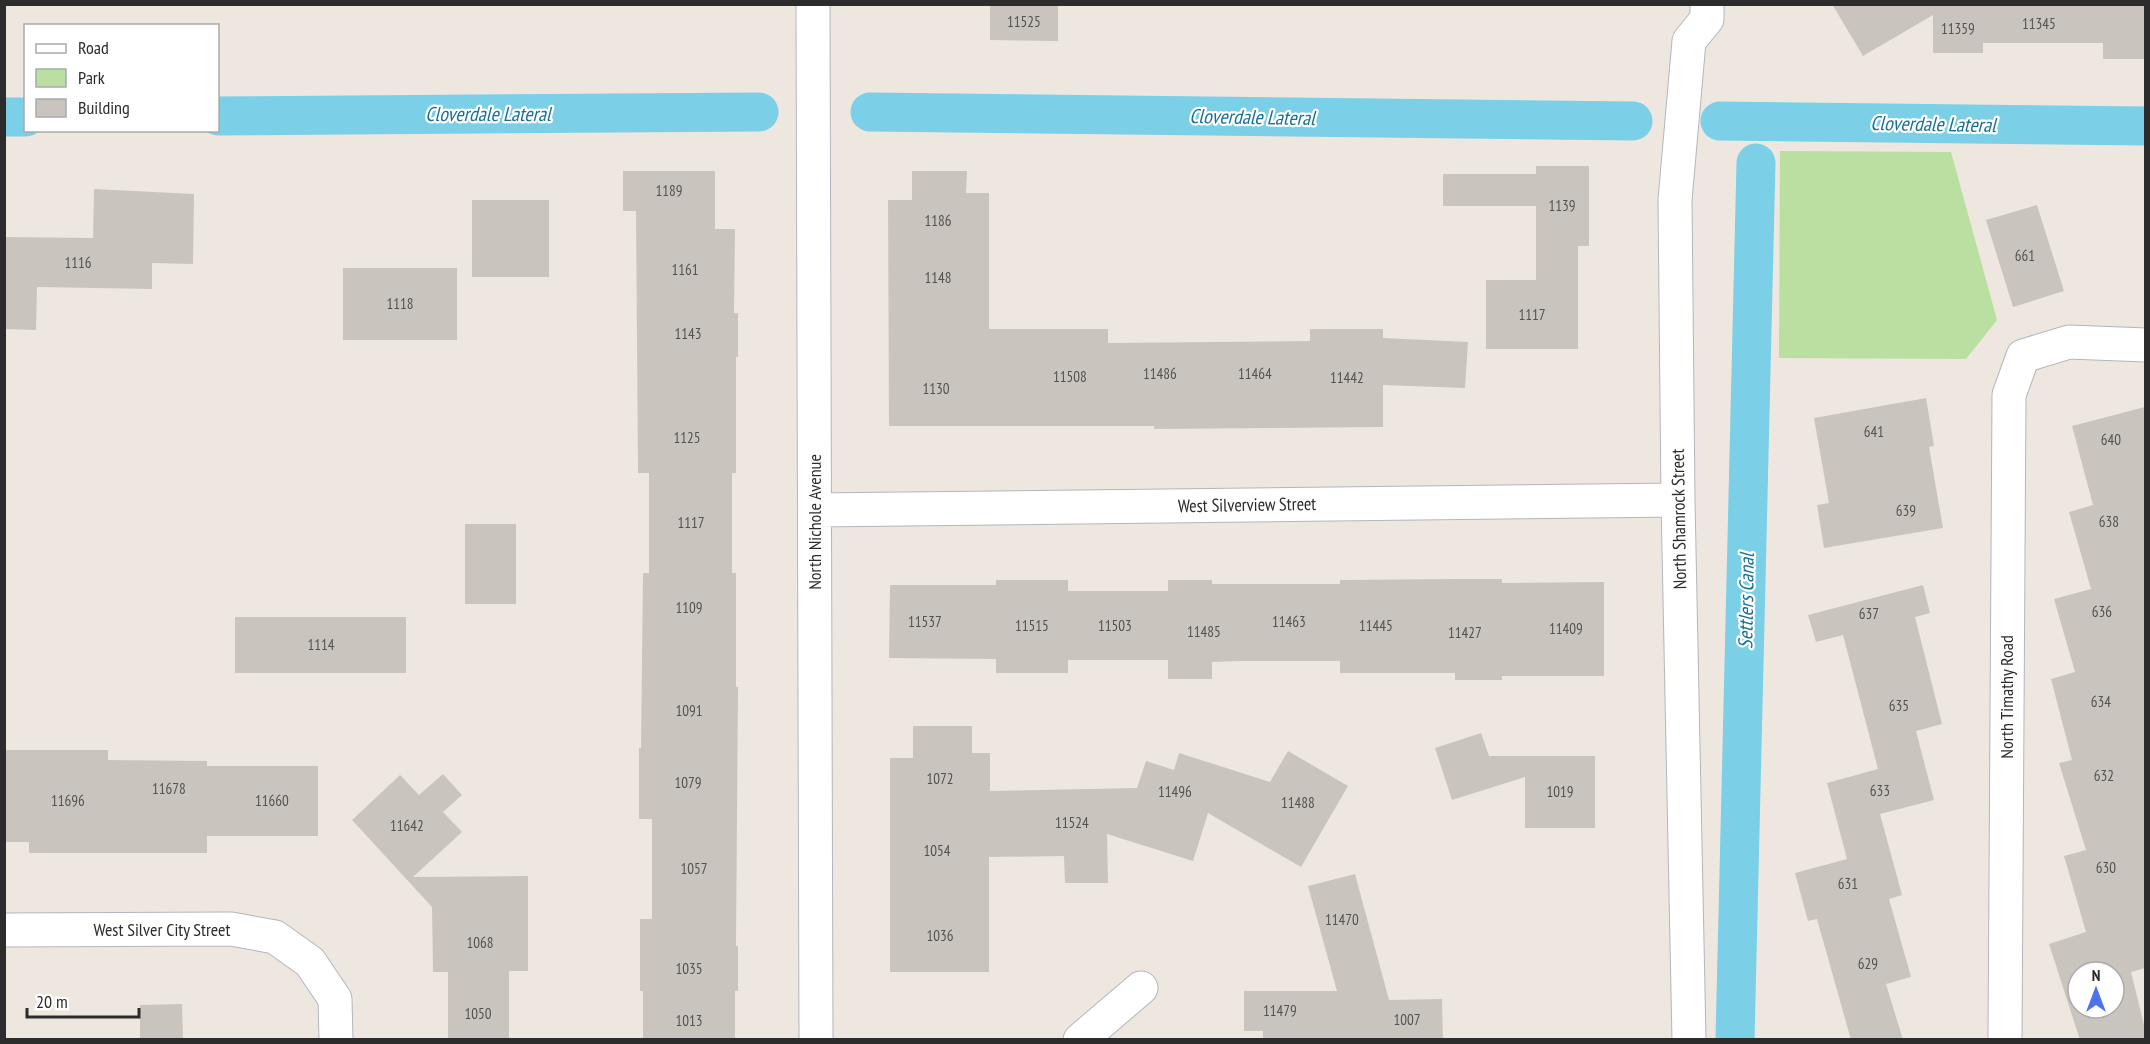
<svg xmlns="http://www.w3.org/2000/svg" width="2150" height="1044" font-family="'PT Sans Narrow',sans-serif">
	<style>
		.green { fill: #b9dfa1 }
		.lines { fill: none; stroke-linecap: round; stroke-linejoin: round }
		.canal { stroke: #7bcfe7; stroke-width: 39 }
		.building { fill: #c9c5be; fill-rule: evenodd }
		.minor-casing { stroke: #b3b6be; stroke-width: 35 }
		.minor { stroke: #fff; stroke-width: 33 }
		.labels { text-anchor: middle; stroke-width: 4.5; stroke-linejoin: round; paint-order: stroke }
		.number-label { font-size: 15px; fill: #535250 }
		.street-label { font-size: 18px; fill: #2c2c2c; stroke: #fff }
		.water-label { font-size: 20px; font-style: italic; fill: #177095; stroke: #fff }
	</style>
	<rect width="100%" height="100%" fill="#ede7e0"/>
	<path class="green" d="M 1780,151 L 1951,152 L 1997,320 L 1966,359 L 1779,358 Z"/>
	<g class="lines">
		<path class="canal" d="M 870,112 L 1633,121
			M 218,116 L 759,112
			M 4,117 L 26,117
			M 1720,121 L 2146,126
			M 1735,1040 L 1756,163"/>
	</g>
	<path class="building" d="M 990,4 L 1058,4 L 1058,41 L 990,40 Z
		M 1832,4 L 2145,4 L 2145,59 L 2103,59 L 2103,43 L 1983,43 L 1983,53 L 1933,53 L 1933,15 L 1863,56 Z
		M 1536,166 L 1589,166 L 1589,246 L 1578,246 L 1578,349 L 1486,349 L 1486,280 L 1536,280 L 1536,206 L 1443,206 L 1443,174 L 1536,174 Z
		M 623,171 L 715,171 L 715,229 L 735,229 L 734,313 L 738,313 L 738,357 L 736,357 L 736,473 L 732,473 L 732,573 L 736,573 L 736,687 L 738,687 L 736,946 L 738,946 L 738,991 L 735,991 L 735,1040 L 643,1040 L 643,991 L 640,991 L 640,919 L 652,919 L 652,819 L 639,819 L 639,748 L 641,748 L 643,573 L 649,573 L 649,473 L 638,473 L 636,211 L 623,211 Z
		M 912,171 L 967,171 L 966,193 L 989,193 L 989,329 L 1108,329 L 1108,343 L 1310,341 L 1310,329 L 1383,329 L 1383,338 L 1468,342 L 1465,388 L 1383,385 L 1383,427 L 1154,429 L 1154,426 L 889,426 L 888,200 L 912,200 Z
		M 94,189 L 194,194 L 193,264 L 152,263 L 152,289 L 37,287 L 36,330 L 4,329 L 4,237 L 93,238 Z
		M 472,200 L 549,200 L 549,277 L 472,277 Z
		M 2037,205 L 2064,291 L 2013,307 L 1986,220 Z
		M 343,268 L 457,268 L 457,340 L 343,340 Z
		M 1926,398 L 1934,446 L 1929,447 L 1943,528 L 1824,548 L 1817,505 L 1829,503 L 1814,418 Z
		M 2145,407 L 2145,968 L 2131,972 L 2145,1029 L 2145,1040 L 2080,1040 L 2049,944 L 2086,932 L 2064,856 L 2086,850 L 2059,763 L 2072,760 L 2051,679 L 2075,672 L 2054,599 L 2091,589 L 2069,512 L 2093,505 L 2072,426 ZM 2078,972 L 2114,972 L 2114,1008 L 2078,1008 Z
		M 465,524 L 516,524 L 516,604 L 465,604 Z
		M 1457,579 L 1502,579 L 1502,583 L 1604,582 L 1604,676 L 1502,676 L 1502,680 L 1455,680 L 1455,673 L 1340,673 L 1340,661 L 1240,661 L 1212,662 L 1212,679 L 1168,679 L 1168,660 L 1068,660 L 1068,673 L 996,673 L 996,659 L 889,658 L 890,585 L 996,585 L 996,580 L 1068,580 L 1068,591 L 1168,591 L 1168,580 L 1212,580 L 1212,584 L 1340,584 L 1340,580 Z
		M 1923,585 L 1930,613 L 1915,617 L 1942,724 L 1916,731 L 1934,800 L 1880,814 L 1902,895 L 1889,899 L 1911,977 L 1886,984 L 1903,1040 L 1851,1040 L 1817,919 L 1808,921 L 1795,873 L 1847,859 L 1827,783 L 1878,769 L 1843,635 L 1816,642 L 1808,615 Z
		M 235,617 L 406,617 L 406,673 L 235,673 Z
		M 913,726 L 972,726 L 972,753 L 990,753 L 990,791 L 1137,788 L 1146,761 L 1174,770 L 1179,753 L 1270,782 L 1288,751 L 1348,786 L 1301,867 L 1208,813 L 1193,861 L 1107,834 L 1108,883 L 1065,883 L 1064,856 L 989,857 L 989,972 L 890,972 L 890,758 L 913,758 Z
		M 1481,733 L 1489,756 L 1595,756 L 1595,828 L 1525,828 L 1525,777 L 1452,800 L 1435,748 Z
		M 4,750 L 108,750 L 108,760 L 207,761 L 207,766 L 318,766 L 318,836 L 207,836 L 207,853 L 29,853 L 29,842 L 4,842 Z
		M 443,774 L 462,795 L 443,812 L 462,832 L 413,877 L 528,876 L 528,971 L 509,971 L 509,1040 L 448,1040 L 448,972 L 433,972 L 432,907 L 352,820 L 400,775 L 419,795 Z
		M 1355,874 L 1389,1000 L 1442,999 L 1443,1040 L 1263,1040 L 1263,1031 L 1244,1031 L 1244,991 L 1337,991 L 1308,886 Z
		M 182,1004 L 183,1040 L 140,1040 L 140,1005 Z"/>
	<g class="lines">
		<defs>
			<path id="minor" d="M 813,4 L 816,1040
				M 815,510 L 1678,500
				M 4,930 L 231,929 L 275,937 L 310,962 L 335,999 L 336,1040
				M 1080,1040 L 1141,988
				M 1689,1040 L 1678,500 L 1675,200 L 1689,41 L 1707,19 L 1707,4
				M 2005,1040 L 2009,395 L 2023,356 L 2069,342 L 2146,345"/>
		</defs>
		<use href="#minor" class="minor-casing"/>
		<use href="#minor" class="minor"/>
	</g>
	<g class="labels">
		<g class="number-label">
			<text x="1024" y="27">11525</text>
			<text x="2039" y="29">11345</text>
			<text x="1958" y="34">11359</text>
			<text x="669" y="196">1189</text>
			<text x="1562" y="211">1139</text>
			<text x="938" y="226">1186</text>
			<text x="2025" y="261">661</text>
			<text x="78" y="268">1116</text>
			<text x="685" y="275">1161</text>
			<text x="938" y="283">1148</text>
			<text x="400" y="309">1118</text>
			<text x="1532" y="320">1117</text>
			<text x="688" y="339">1143</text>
			<text x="1160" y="379">11486</text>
			<text x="1255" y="379">11464</text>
			<text x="1070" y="382">11508</text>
			<text x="1347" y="383">11442</text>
			<text x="936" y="394">1130</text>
			<text x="1874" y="437">641</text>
			<text x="687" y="443">1125</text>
			<text x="2111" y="445">640</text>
			<text x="1906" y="516">639</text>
			<text x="2109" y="527">638</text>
			<text x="691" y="528">1117</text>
			<text x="689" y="613">1109</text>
			<text x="2102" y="617">636</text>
			<text x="1869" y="619">637</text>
			<text x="925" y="627">11537</text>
			<text x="1289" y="627">11463</text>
			<text x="1032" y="631">11515</text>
			<text x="1115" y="631">11503</text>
			<text x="1376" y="631">11445</text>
			<text x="1566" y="634">11409</text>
			<text x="1204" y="637">11485</text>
			<text x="1465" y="638">11427</text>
			<text x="321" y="650">1114</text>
			<text x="2101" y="707">634</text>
			<text x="1899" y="711">635</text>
			<text x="689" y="716">1091</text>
			<text x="2104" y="781">632</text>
			<text x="940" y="784">1072</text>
			<text x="688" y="788">1079</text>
			<text x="169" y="794">11678</text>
			<text x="1880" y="796">633</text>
			<text x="1175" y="797">11496</text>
			<text x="1560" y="797">1019</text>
			<text x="68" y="806">11696</text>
			<text x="272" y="806">11660</text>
			<text x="1298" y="808">11488</text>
			<text x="1072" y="828">11524</text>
			<text x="407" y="831">11642</text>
			<text x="937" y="856">1054</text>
			<text x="2106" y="873">630</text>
			<text x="694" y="874">1057</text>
			<text x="1848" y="889">631</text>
			<text x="1342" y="925">11470</text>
			<text x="940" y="941">1036</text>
			<text x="480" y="948">1068</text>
			<text x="1868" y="969">629</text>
			<text x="689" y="974">1035</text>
			<text x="1280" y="1016">11479</text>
			<text x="478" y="1019">1050</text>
			<text x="1407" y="1025">1007</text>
			<text x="689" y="1026">1013</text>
		</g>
		<g class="street-label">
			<text transform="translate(1247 505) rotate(-1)" y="6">West Silverview Street</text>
			<text transform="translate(1679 519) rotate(-91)" y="6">North Shamrock Street</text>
			<text transform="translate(815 522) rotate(-90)" y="6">North Nichole Avenue</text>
			<text transform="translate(2007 697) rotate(-90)" y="6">North Timathy Road</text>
			<text x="162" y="936">West Silver City Street</text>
		</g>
		<g class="water-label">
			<text x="488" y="121">Cloverdale Lateral</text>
			<text transform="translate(1252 117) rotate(1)" y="7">Cloverdale Lateral</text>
			<text transform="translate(1933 124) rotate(1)" y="7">Cloverdale Lateral</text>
			<text transform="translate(1746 601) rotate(-89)" y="7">Settlers Canal</text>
		</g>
	</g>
	<rect width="2150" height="1044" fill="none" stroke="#2c2c2c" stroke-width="12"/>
	<rect x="24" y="24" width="195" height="108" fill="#ffffff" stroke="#ababab" stroke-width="1.5"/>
	<rect x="36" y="44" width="30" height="9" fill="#ffffff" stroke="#ababab" stroke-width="1.5"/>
	<text x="78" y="54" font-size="18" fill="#2c2c2c">Road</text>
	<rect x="36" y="69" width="30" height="18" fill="#b9dfa1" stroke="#ababab" stroke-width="1.5"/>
	<text x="78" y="84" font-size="18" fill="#2c2c2c">Park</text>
	<rect x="36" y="99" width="30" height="18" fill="#c9c5be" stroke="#ababab" stroke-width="1.5"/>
	<text x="78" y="114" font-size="18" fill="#2c2c2c">Building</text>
	<g transform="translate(2096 990)"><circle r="28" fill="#ffffff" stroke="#ababab" stroke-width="1.5"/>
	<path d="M0-4.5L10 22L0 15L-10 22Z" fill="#4c72ed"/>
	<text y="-9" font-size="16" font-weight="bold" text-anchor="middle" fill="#2c2c2c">N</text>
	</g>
	<path d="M27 1008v9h112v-9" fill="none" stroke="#2c2c2c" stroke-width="3"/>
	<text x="36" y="1008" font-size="18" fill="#2c2c2c" stroke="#ffffff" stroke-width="4.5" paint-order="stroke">20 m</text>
</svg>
